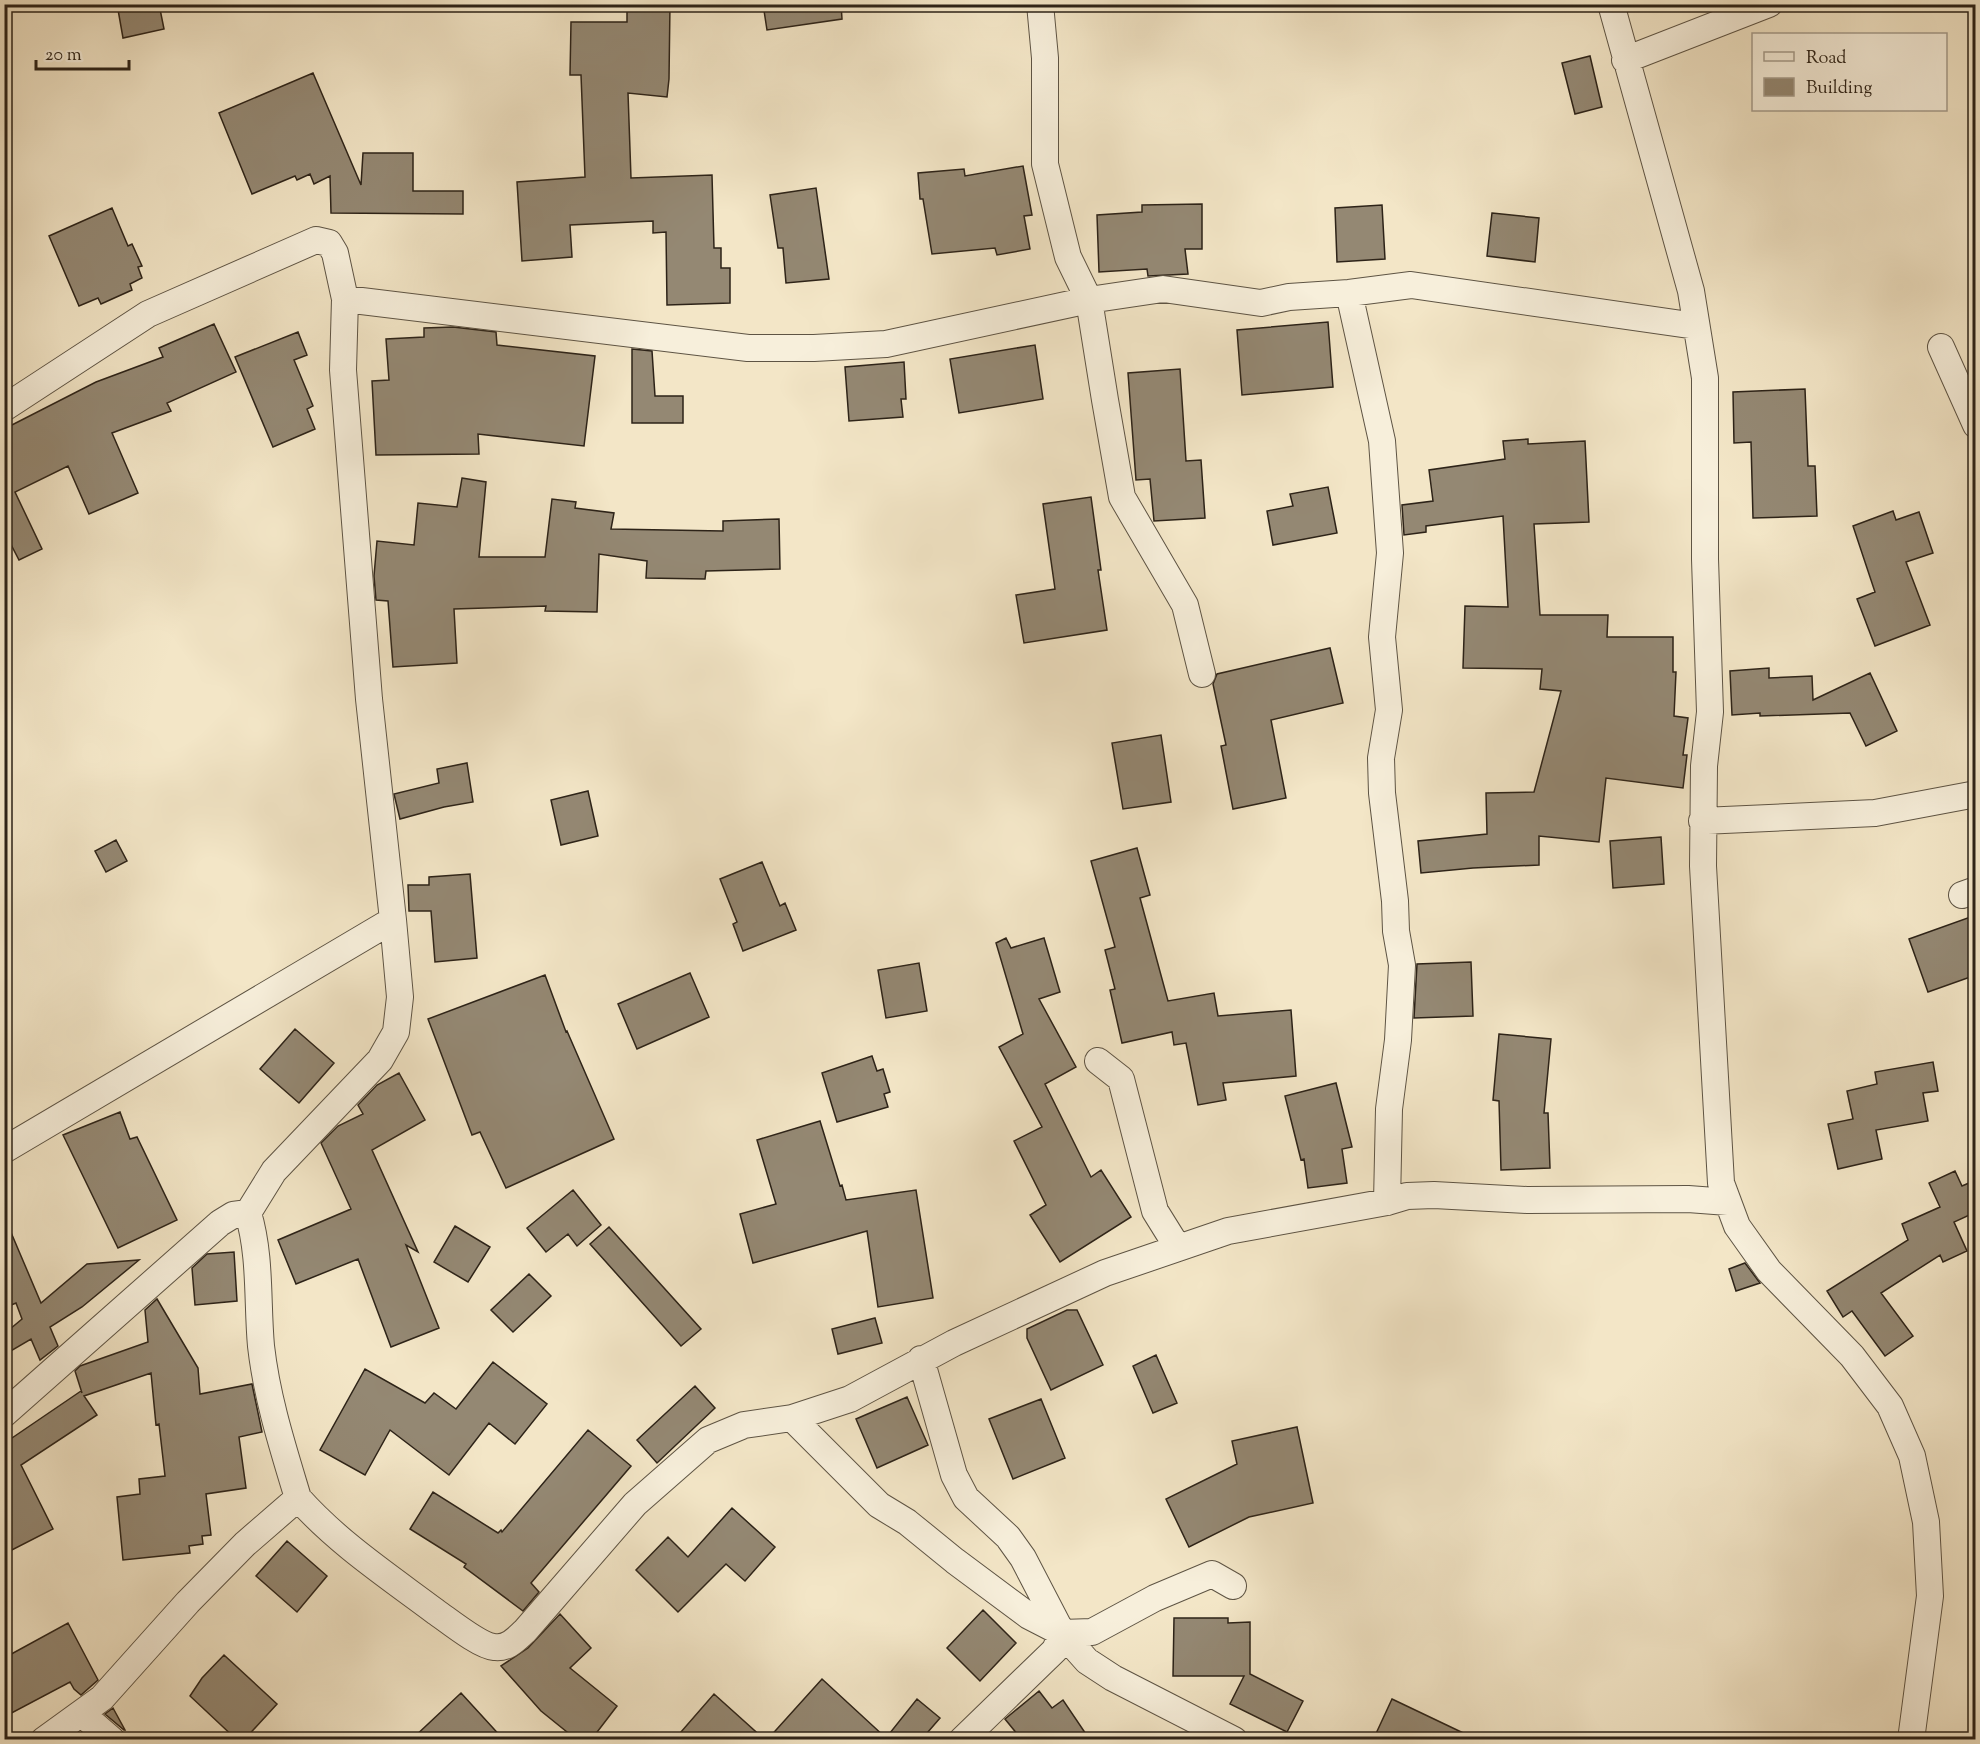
<svg xmlns="http://www.w3.org/2000/svg" width="1980" height="1744" font-family="'Sorts Mill Goudy',serif">
	<style>
		.building { fill: #948873; stroke: #2d2318; stroke-width: 1.5 }
		.lines { fill: none; stroke-linecap: round; stroke-linejoin: round }
		.street-casing { stroke: #5e5444; stroke-width: 28 }
		.street { stroke: #f7efdb; stroke-width: 26 }
	</style>
	<rect width="100%" height="100%" fill="#f3e6c7"/>
	<filter id="stains"><feTurbulence type="fractalNoise" baseFrequency=".00333" numOctaves="4"/><feColorMatrix values="0 0 0 0 .2 0 0 0 0 .09 0 0 0 0 .02 0 0 0 .5 -.17"/></filter>
	<radialGradient id="worn" r=".72"><stop offset=".6" stop-color="#630" stop-opacity="0"/><stop offset="1" stop-color="#630" stop-opacity=".3"/></radialGradient>
	<path class="building" d="M 117,4 L 159,4 L 164,29 L 123,38 Z
		M 627,4 L 670,4 L 669,79 L 667,97 L 628,93 L 631,178 L 712,175 L 714,248 L 721,248 L 721,268 L 730,268 L 730,303 L 667,305 L 666,232 L 653,233 L 653,221 L 570,225 L 572,257 L 522,261 L 517,182 L 585,177 L 581,75 L 570,75 L 571,22 L 627,22 Z
		M 763,4 L 841,4 L 842,19 L 767,30 Z
		M 1590,56 L 1602,107 L 1575,114 L 1562,63 Z
		M 313,73 L 361,185 L 363,153 L 413,153 L 413,191 L 463,191 L 463,214 L 331,213 L 330,176 L 314,184 L 310,174 L 297,180 L 295,176 L 252,194 L 219,113 Z
		M 1023,166 L 1032,215 L 1024,216 L 1030,249 L 997,255 L 995,248 L 932,254 L 923,199 L 920,199 L 918,173 L 964,169 L 965,176 Z
		M 816,188 L 829,279 L 786,283 L 783,248 L 778,248 L 770,195 Z
		M 1202,204 L 1202,249 L 1185,249 L 1188,274 L 1148,276 L 1147,269 L 1099,272 L 1097,215 L 1142,212 L 1142,205 Z
		M 1382,205 L 1385,259 L 1337,262 L 1335,208 Z
		M 112,208 L 128,246 L 132,244 L 142,266 L 138,267 L 142,278 L 130,284 L 132,290 L 101,304 L 98,298 L 79,306 L 49,236 Z
		M 1492,213 L 1539,218 L 1535,262 L 1487,256 Z
		M 1328,322 L 1333,387 L 1242,395 L 1237,330 Z
		M 214,324 L 236,372 L 167,403 L 171,411 L 112,433 L 138,493 L 89,514 L 68,466 L 15,492 L 42,549 L 19,560 L 4,531 L 4,429 L 96,382 L 163,357 L 159,348 Z
		M 453,327 L 496,332 L 497,345 L 595,356 L 584,446 L 478,434 L 479,454 L 376,455 L 372,381 L 389,380 L 386,339 L 424,337 L 424,328 Z
		M 298,332 L 307,355 L 294,360 L 313,406 L 307,409 L 315,429 L 273,447 L 235,357 Z
		M 1035,345 L 1043,399 L 959,413 L 950,359 Z
		M 632,349 L 652,351 L 655,396 L 683,396 L 683,423 L 632,423 Z
		M 904,362 L 906,399 L 901,399 L 903,417 L 849,421 L 845,367 Z
		M 1180,369 L 1186,461 L 1201,460 L 1205,518 L 1154,521 L 1150,479 L 1136,480 L 1128,373 Z
		M 1805,389 L 1808,466 L 1815,466 L 1817,516 L 1753,518 L 1751,442 L 1734,443 L 1733,392 Z
		M 1528,439 L 1528,444 L 1585,441 L 1589,522 L 1534,524 L 1540,615 L 1608,615 L 1607,637 L 1673,637 L 1673,672 L 1676,672 L 1674,716 L 1688,718 L 1683,755 L 1687,755 L 1683,788 L 1606,778 L 1599,842 L 1539,836 L 1539,865 L 1473,868 L 1421,873 L 1418,841 L 1487,834 L 1486,793 L 1534,792 L 1561,691 L 1540,689 L 1542,669 L 1463,668 L 1465,606 L 1508,607 L 1503,516 L 1426,526 L 1426,532 L 1404,535 L 1402,505 L 1433,501 L 1429,470 L 1505,459 L 1503,441 Z
		M 462,478 L 486,482 L 479,557 L 545,557 L 552,499 L 576,502 L 575,508 L 614,513 L 611,529 L 723,531 L 723,521 L 779,519 L 780,569 L 706,571 L 705,579 L 646,578 L 647,561 L 599,554 L 597,612 L 545,611 L 546,606 L 454,609 L 457,663 L 393,667 L 388,601 L 376,600 L 374,576 L 377,541 L 414,545 L 418,503 L 457,507 Z
		M 1328,487 L 1337,533 L 1273,545 L 1267,511 L 1293,506 L 1290,494 Z
		M 1091,497 L 1101,570 L 1098,570 L 1107,630 L 1024,643 L 1016,595 L 1055,589 L 1043,504 Z
		M 1893,511 L 1896,520 L 1919,512 L 1933,553 L 1906,562 L 1930,625 L 1875,646 L 1857,599 L 1875,592 L 1853,526 Z
		M 1330,648 L 1343,703 L 1271,720 L 1286,798 L 1233,809 L 1221,746 L 1226,745 L 1213,684 L 1217,674 Z
		M 1769,668 L 1769,678 L 1812,676 L 1813,700 L 1870,673 L 1897,731 L 1866,746 L 1850,713 L 1760,716 L 1760,713 L 1732,715 L 1730,671 Z
		M 1161,735 L 1171,802 L 1123,809 L 1112,743 Z
		M 467,763 L 473,802 L 444,807 L 400,819 L 394,794 L 439,783 L 437,769 Z
		M 588,791 L 598,836 L 561,845 L 551,800 Z
		M 1661,837 L 1664,884 L 1613,888 L 1610,841 Z
		M 116,840 L 127,861 L 106,872 L 95,851 Z
		M 1137,848 L 1150,895 L 1140,898 L 1168,1001 L 1214,993 L 1218,1016 L 1291,1010 L 1296,1076 L 1223,1083 L 1226,1100 L 1198,1105 L 1186,1043 L 1174,1045 L 1172,1032 L 1122,1043 L 1110,990 L 1115,989 L 1105,950 L 1115,947 L 1091,861 Z
		M 762,862 L 780,906 L 785,903 L 796,930 L 743,951 L 733,924 L 737,922 L 720,879 Z
		M 470,874 L 477,958 L 435,962 L 431,911 L 409,911 L 408,885 L 429,885 L 429,877 Z
		M 1976,915 L 1976,975 L 1928,992 L 1909,939 Z
		M 1006,938 L 1011,948 L 1044,938 L 1060,992 L 1039,999 L 1076,1067 L 1045,1084 L 1091,1177 L 1101,1170 L 1131,1217 L 1060,1262 L 1030,1215 L 1046,1205 L 1014,1141 L 1042,1127 L 999,1047 L 1023,1034 L 996,943 Z
		M 1471,962 L 1473,1016 L 1414,1018 L 1417,964 Z
		M 919,963 L 927,1011 L 886,1018 L 878,970 Z
		M 690,973 L 709,1017 L 637,1049 L 618,1004 Z
		M 545,975 L 566,1032 L 567,1031 L 614,1139 L 506,1188 L 480,1132 L 472,1135 L 428,1019 Z
		M 295,1029 L 334,1063 L 299,1103 L 260,1069 Z
		M 1499,1034 L 1551,1039 L 1544,1113 L 1548,1113 L 1550,1168 L 1501,1170 L 1499,1101 L 1493,1100 Z
		M 872,1056 L 877,1071 L 883,1069 L 890,1092 L 884,1094 L 888,1107 L 837,1122 L 822,1073 Z
		M 1933,1062 L 1938,1091 L 1923,1093 L 1928,1121 L 1876,1130 L 1882,1159 L 1838,1169 L 1828,1124 L 1853,1119 L 1847,1091 L 1877,1084 L 1875,1072 Z
		M 399,1073 L 425,1120 L 372,1150 L 418,1252 L 406,1245 L 439,1328 L 391,1347 L 358,1259 L 296,1284 L 278,1240 L 351,1209 L 321,1143 L 338,1126 L 363,1114 L 358,1105 L 377,1085 Z
		M 1336,1083 L 1352,1147 L 1342,1149 L 1347,1183 L 1308,1188 L 1304,1159 L 1301,1160 L 1285,1096 Z
		M 120,1112 L 130,1139 L 137,1137 L 177,1220 L 118,1248 L 63,1135 Z
		M 820,1121 L 840,1186 L 842,1185 L 846,1200 L 916,1190 L 933,1298 L 878,1307 L 867,1231 L 753,1263 L 740,1214 L 776,1204 L 757,1140 Z
		M 1955,1171 L 1962,1186 L 1976,1180 L 1976,1212 L 1954,1222 L 1967,1251 L 1943,1262 L 1940,1255 L 1881,1293 L 1913,1336 L 1885,1356 L 1852,1311 L 1843,1317 L 1827,1291 L 1908,1240 L 1902,1224 L 1940,1207 L 1929,1183 Z
		M 573,1190 L 601,1225 L 577,1246 L 568,1234 L 546,1252 L 527,1228 Z
		M 4,1216 L 41,1303 L 87,1264 L 139,1260 L 82,1307 L 50,1327 L 58,1346 L 40,1360 L 31,1339 L 4,1355 L 4,1334 L 22,1319 L 16,1303 L 4,1308 Z
		M 455,1226 L 490,1247 L 468,1282 L 434,1262 Z
		M 609,1227 L 701,1329 L 681,1346 L 590,1244 Z
		M 234,1252 L 237,1301 L 195,1305 L 192,1268 L 207,1254 Z
		M 1745,1263 L 1760,1283 L 1736,1291 L 1729,1269 Z
		M 529,1274 L 551,1296 L 513,1332 L 491,1310 Z
		M 157,1299 L 198,1368 L 200,1394 L 252,1384 L 262,1432 L 239,1437 L 246,1488 L 206,1494 L 211,1535 L 202,1536 L 203,1544 L 189,1546 L 190,1553 L 123,1560 L 117,1497 L 140,1494 L 139,1479 L 165,1476 L 159,1424 L 156,1425 L 151,1373 L 84,1396 L 97,1415 L 21,1465 L 53,1529 L 4,1554 L 4,1431 L 9,1440 L 81,1391 L 82,1393 L 75,1371 L 80,1366 L 148,1342 L 145,1310 Z
		M 1067,1310 L 1077,1310 L 1103,1365 L 1051,1390 L 1027,1338 L 1027,1329 Z
		M 875,1318 L 882,1343 L 838,1354 L 832,1329 Z
		M 1156,1355 L 1177,1403 L 1153,1413 L 1133,1366 Z
		M 493,1362 L 547,1404 L 515,1444 L 489,1423 L 449,1475 L 390,1430 L 365,1475 L 320,1450 L 365,1369 L 425,1403 L 434,1393 L 456,1409 Z
		M 695,1386 L 715,1408 L 657,1463 L 637,1440 Z
		M 907,1397 L 928,1445 L 877,1468 L 856,1419 Z
		M 1041,1399 L 1065,1458 L 1013,1479 L 989,1419 Z
		M 1297,1427 L 1313,1503 L 1249,1517 L 1189,1547 L 1166,1499 L 1237,1464 L 1232,1441 Z
		M 588,1430 L 631,1466 L 531,1583 L 539,1592 L 523,1611 L 464,1567 L 466,1564 L 410,1529 L 433,1492 L 498,1533 L 501,1530 L 502,1532 Z
		M 732,1508 L 775,1547 L 745,1581 L 726,1564 L 678,1612 L 636,1570 L 668,1537 L 688,1557 Z
		M 287,1541 L 327,1576 L 297,1612 L 256,1576 Z
		M 983,1610 L 1016,1643 L 980,1681 L 947,1648 Z
		M 560,1614 L 591,1648 L 570,1668 L 617,1706 L 591,1740 L 577,1740 L 541,1711 L 501,1666 L 528,1648 Z
		M 1174,1618 L 1228,1618 L 1228,1623 L 1250,1622 L 1250,1674 L 1303,1701 L 1287,1732 L 1230,1704 L 1244,1676 L 1173,1676 Z
		M 68,1623 L 98,1680 L 81,1695 L 74,1689 L 70,1682 L 4,1717 L 4,1658 Z
		M 224,1655 L 277,1704 L 244,1740 L 237,1740 L 190,1696 L 202,1678 Z
		M 822,1679 L 886,1738 L 917,1699 L 940,1718 L 921,1740 L 767,1740 Z
		M 1039,1691 L 1052,1708 L 1063,1700 L 1090,1740 L 1022,1740 L 1005,1719 Z
		M 461,1693 L 504,1740 L 411,1740 Z
		M 714,1694 L 765,1740 L 674,1740 Z
		M 1392,1699 L 1478,1740 L 1373,1740 Z
		M 113,1708 L 125,1730 L 124,1730 L 105,1714 Z"/>
	<g class="lines">
		<defs>
			<path id="street" d="M 1040,4 L 1045,58 L 1045,164 L 1068,257 L 1089,300 L 1105,400 L 1122,497 L 1185,605 L 1202,674
				M 1611,4 L 1691,291 L 1705,378 L 1705,559 L 1710,712 L 1704,766 L 1703,866 L 1721,1183 L 1737,1226 L 1769,1271 L 1852,1356 L 1890,1406 L 1912,1456 L 1926,1522 L 1930,1596 L 1911,1740
				M 1625,60 L 1769,4
				M 1349,293 L 1382,441 L 1390,553 L 1382,637 L 1389,710 L 1381,758 L 1382,793 L 1395,901 L 1396,931 L 1402,965 L 1398,1040 L 1389,1109 L 1387,1202
				M 345,299 L 748,348 L 814,348 L 886,344 L 1089,300 L 1163,289 L 1261,303 L 1289,297 L 1349,293 L 1411,285 L 1696,326
				M 1941,347 L 1976,425
				M 4,408 L 148,314 L 316,240 L 329,243 L 335,253 L 345,299 L 343,370 L 369,699 L 393,920 L 400,997 L 396,1032 L 380,1060 L 274,1171 L 248,1213 C 261,1256 257,1302 261,1346 C 267,1399 283,1448 298,1498
				M 1702,821 L 1875,813 L 1976,794
				M 1962,895 L 1976,890
				M 1098,1061 L 1121,1079 L 1155,1211 L 1178,1248
				M 4,1150 L 393,920
				M 921,1359 L 954,1475 L 966,1498 L 1008,1537 L 1023,1558 L 1062,1633 L 1087,1661 L 1113,1678 L 1234,1740
				M 4,1414 L 220,1223 L 233,1215 L 248,1213
				M 792,1418 L 879,1505 L 907,1522 L 955,1561 L 1029,1616 L 1062,1633 L 1055,1650 L 962,1740
				M 1062,1633 L 1092,1632 L 1155,1598 L 1212,1574 L 1233,1586
				M 82,1714 L 112,1740
				M 44,1740 L 102,1698 L 188,1602 L 245,1544 L 298,1498 C 338,1543 388,1576 436,1612 C 449,1621 480,1646 494,1647 C 508,1649 516,1639 525,1631 L 635,1504 L 708,1440 L 744,1425 L 792,1418 L 850,1399 L 954,1343 L 1105,1273 L 1228,1231 L 1387,1202 L 1407,1196 L 1434,1195 L 1527,1200 L 1688,1199 L 1728,1202"/>
		</defs>
		<use href="#street" class="street-casing"/>
		<use href="#street" class="street"/>
	</g>
	<rect width="1980" height="1744" fill="none" stroke="#f3e6c7" stroke-width="24"/>
	<rect x="6" y="6" width="1968" height="1732" fill="none" stroke="#2d2318" stroke-width="3"/>
	<rect x="12" y="12" width="1956" height="1720" fill="none" stroke="#2d2318" stroke-width="1.5"/>
	<rect x="1752" y="33" width="195" height="78" fill="#f7efdb" stroke="#a69d8d" stroke-width="1.5"/>
	<rect x="1764" y="52" width="30" height="9" fill="#f7efdb" stroke="#a69d8d" stroke-width="1.5"/>
	<text x="1806" y="63" font-size="18" fill="#2d2318">Road</text>
	<rect x="1764" y="78" width="30" height="18" fill="#948873" stroke="#a69d8d" stroke-width="1.5"/>
	<text x="1806" y="93" font-size="18" fill="#2d2318">Building</text>
	<path d="M36 60v9h93v-9" fill="none" stroke="#2d2318" stroke-width="3"/>
	<text x="45" y="60" font-size="18" fill="#2d2318" stroke="#f7efdb" stroke-width="4.5" paint-order="stroke">20 m</text>
	<rect width="100%" height="100%" filter="url(#stains)"/>
	<rect width="100%" height="100%" fill="url(#worn)"/>
</svg>
